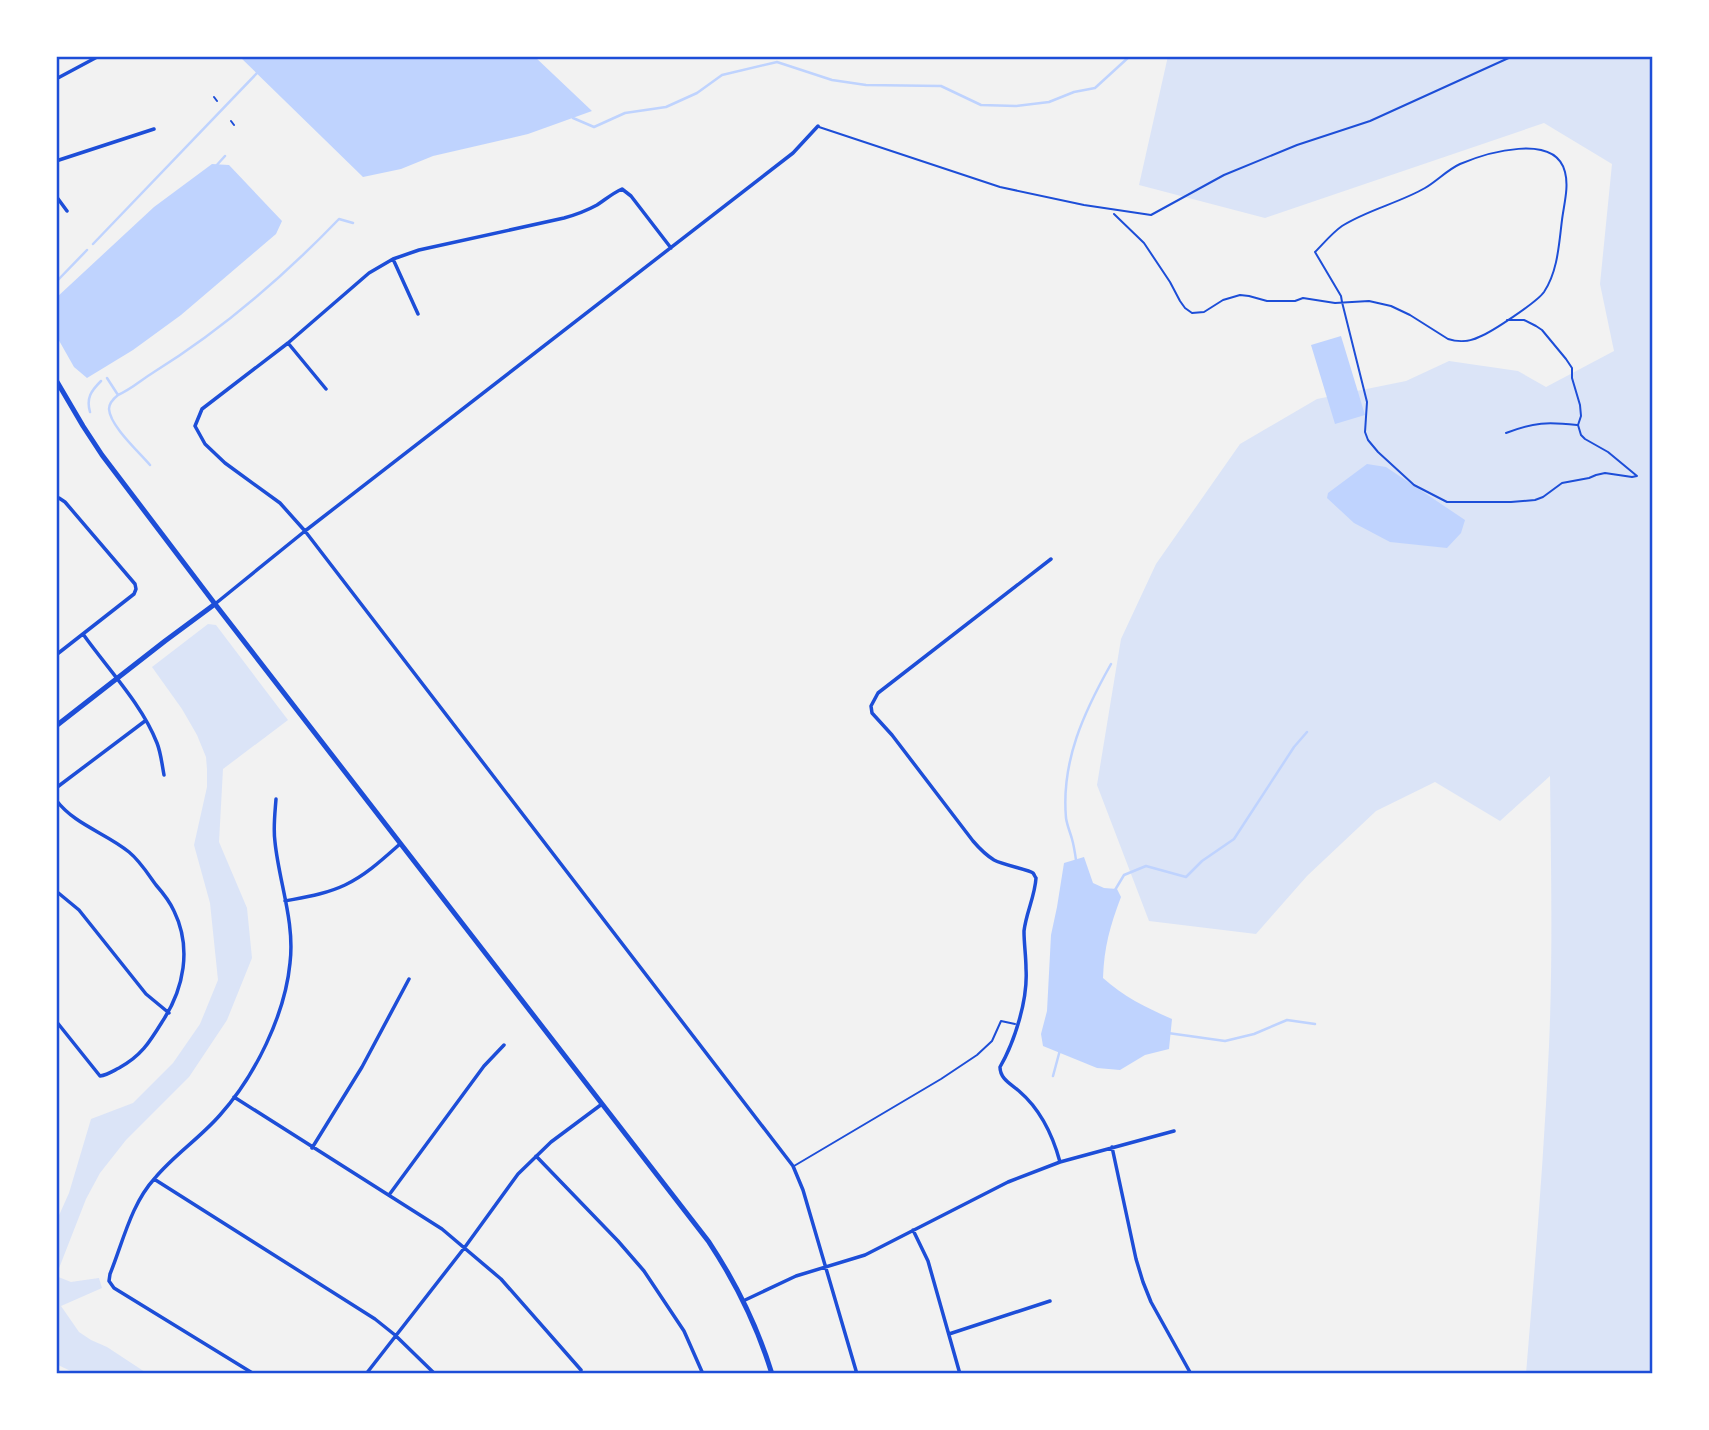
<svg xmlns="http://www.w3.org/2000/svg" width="1709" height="1430" font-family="Manrope,sans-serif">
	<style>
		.green { fill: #dbe4f7 }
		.water { fill: #bfd3fe }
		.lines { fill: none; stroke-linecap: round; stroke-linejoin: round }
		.stream { stroke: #bfd3fe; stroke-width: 2.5 }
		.path { stroke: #1d4ed8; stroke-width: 2 }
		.service { stroke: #1d4ed8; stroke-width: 2 }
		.minor { stroke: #1d4ed8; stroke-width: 3.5 }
		.secondary { stroke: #1d4ed8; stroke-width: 5 }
		.neatline { fill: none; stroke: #1d4ed8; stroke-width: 2.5 }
	</style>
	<rect width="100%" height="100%" fill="#f2f2f2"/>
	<path class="green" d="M 1168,56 L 1653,56 L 1653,1374 L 1526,1374 C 1535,1265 1544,1156 1549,1046 C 1553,956 1551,866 1550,776 L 1500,821 L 1435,782 L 1376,811 L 1307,876 L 1256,934 L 1149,921 L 1097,785 L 1121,639 L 1156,564 L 1240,444 L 1317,399 L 1406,381 L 1449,361 L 1518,371 L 1546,387 L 1614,351 L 1600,284 L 1612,164 L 1544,123 L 1265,218 L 1139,185 Z
		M 208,624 L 216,625 L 288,720 L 223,769 L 219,842 L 247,908 L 252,958 L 227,1020 L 189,1077 L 126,1140 L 100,1173 L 86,1199 L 56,1276 L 71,1282 L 99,1278 L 102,1288 L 61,1306 L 79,1332 L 91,1340 L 107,1347 L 148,1374 L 77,1374 L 56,1364 L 56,1222 L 69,1193 L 91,1119 L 133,1103 L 173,1063 L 200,1024 L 218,980 L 210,903 L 194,845 L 207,787 L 207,769 L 206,757 L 197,735 L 182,709 L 152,667 Z"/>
	<path class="water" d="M 239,56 L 534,56 L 592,111 L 528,134 L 433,156 L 401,169 L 363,177 Z
		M 212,164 L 229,165 L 282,221 L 276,234 L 181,315 L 133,350 L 87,378 L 74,367 L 57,337 L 56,331 L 56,298 L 154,207 Z
		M 1341,336 L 1365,415 L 1335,424 L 1311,345 Z
		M 1367,464 L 1386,467 L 1465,520 L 1461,533 L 1447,548 L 1390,542 L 1354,523 L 1327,498 L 1328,493 Z
		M 1084,857 L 1093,883 L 1104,888 L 1117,889 L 1121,897 C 1110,926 1104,947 1103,978 C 1124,997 1147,1008 1172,1019 L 1169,1049 L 1145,1055 L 1120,1070 L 1097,1068 L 1043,1046 L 1041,1034 L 1047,1011 L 1051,935 L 1057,907 L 1064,863 Z"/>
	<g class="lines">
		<path class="stream" d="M 573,118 L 594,127 L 625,113 L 666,107 L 697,93 L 722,75 L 777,62 L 832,80 L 866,85 L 941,86 L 981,105 L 1016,106 L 1049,102 L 1074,92 L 1095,88 L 1130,56
			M 215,167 L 225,156
			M 93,244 L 258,72
			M 56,282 L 87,250
			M 107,378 L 118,395 C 113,399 109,403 109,409 C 110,426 139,452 150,465
			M 118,395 C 132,389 141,380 154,372 C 222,330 284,276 339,219 L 353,223
			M 90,412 C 86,398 91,391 101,381
			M 1076,860 C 1075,853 1074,846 1072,839 C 1070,832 1067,825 1066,818 C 1061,761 1084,712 1111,664
			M 1115,890 L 1124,875 L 1146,866 L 1186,877 L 1202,861 L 1234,839 L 1294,747 L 1307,732
			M 1168,1033 L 1225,1041 L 1254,1034 L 1287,1020 L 1315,1024
			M 1053,1076 L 1060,1050"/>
		<path class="path" d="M 214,97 L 217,101
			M 231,121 L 234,125
			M 1114,214 L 1144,243 L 1170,282 L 1180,301 L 1185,308 L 1192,313 L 1204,312 L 1223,300 L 1240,295 L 1249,296 L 1267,301 L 1295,301 L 1303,298 L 1335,303 L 1369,301 L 1391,306 L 1410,315 L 1448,339 C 1457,342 1469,342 1479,337 C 1492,332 1537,302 1544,292 C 1558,271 1559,243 1562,220 C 1564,204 1569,187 1565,172 C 1555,132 1486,153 1460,164 C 1447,170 1437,181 1425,188 C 1399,203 1367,210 1342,226 C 1332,233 1324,243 1315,252 L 1341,296 L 1342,302 L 1367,402 L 1365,432 L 1368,440 L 1378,452 L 1414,485 L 1447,502 L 1511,502 L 1535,500 L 1543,497 L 1562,483 L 1589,478 L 1596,475 L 1605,473 L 1632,477 L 1637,476 L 1608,452 L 1585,439 L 1581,435 L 1578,425 L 1581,416 L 1580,405 L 1572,378 L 1572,368 L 1566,359 L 1542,330 L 1536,326 L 1524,320 L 1507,320
			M 1506,433 C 1534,422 1548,422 1577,425"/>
		<path class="service" d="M 819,127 L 1000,187 L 1084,205 L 1151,215 L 1224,175 L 1297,145 L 1370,121 L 1513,56
			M 794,1166 L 941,1079 L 977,1055 L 992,1041 L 1001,1021 L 1015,1024"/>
		<path class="minor" d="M 56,79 L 99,56
			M 56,161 L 154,129
			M 56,196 L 67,211
			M 671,248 L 631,196 L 622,189 C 613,193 606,199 597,205 C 586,211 575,215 564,218 L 419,250 L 393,259 L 369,273 L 288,343 L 202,409 L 195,426 L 205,444 L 225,463 L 280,503 L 305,531 L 793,1166 L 803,1190 L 857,1374
			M 393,259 L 418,314
			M 288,343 L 326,389
			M 56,498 L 59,498 L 65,502 L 135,584 L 136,589 L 134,594 L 56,655
			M 1051,559 L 878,693 L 871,706 L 872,713 L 892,735 L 973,841 C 979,848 986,855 994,860 C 1003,865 1030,870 1033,873 C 1034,874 1035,877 1036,878 C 1035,896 1026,913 1024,931 C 1024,944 1026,956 1026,969 C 1028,999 1015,1041 1000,1067 C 1000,1079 1011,1084 1019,1091 C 1040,1109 1053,1136 1060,1162
			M 215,604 L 305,531 L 793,153 L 818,126
			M 83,634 C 107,668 142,704 157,743 C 161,753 162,765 164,775
			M 56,788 L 145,721
			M 56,800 C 75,825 106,833 129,852 C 140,861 148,874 156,885 C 163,893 170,902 174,911 C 192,948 184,989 162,1022 C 149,1043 141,1056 119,1068 C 113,1071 107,1075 100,1076 L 56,1021
			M 56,891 L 79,910 L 146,994 L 169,1013
			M 285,901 C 306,897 326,894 345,885 C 366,875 383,859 400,844
			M 234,1097 L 442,1229 L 501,1279 L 581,1370
			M 1112,1147 L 1136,1259 L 1143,1282 L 1151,1302 L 1191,1374
			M 312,1148 L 362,1067 L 409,979
			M 536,1156 L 618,1241 L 644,1271 L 684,1331 L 703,1374
			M 154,1179 L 375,1319 L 395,1335 L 435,1374
			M 389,1195 L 484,1066 L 504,1045
			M 913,1230 L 928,1261 L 960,1374
			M 743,1301 L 796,1276 L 865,1255 L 1008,1182 L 1060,1162 L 1174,1131
			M 949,1334 L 1050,1301
			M 254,1374 L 114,1288 L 109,1281 L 110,1274 C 123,1242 131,1204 155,1178 C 174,1155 200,1138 220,1115 C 255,1076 285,1015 290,963 C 295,922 279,882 275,842 C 273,828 275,813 276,799
			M 366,1374 L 465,1247 L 518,1174 L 551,1142 L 602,1104"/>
		<path class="secondary" d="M 56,380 L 83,426 L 102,455 L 215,604 L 709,1242 C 736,1283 758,1328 772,1374
			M 56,726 L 165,641 L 215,604"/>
	</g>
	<rect width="1709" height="1430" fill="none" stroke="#ffffff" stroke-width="116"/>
	<rect x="58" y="58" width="1593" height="1314" class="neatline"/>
</svg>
